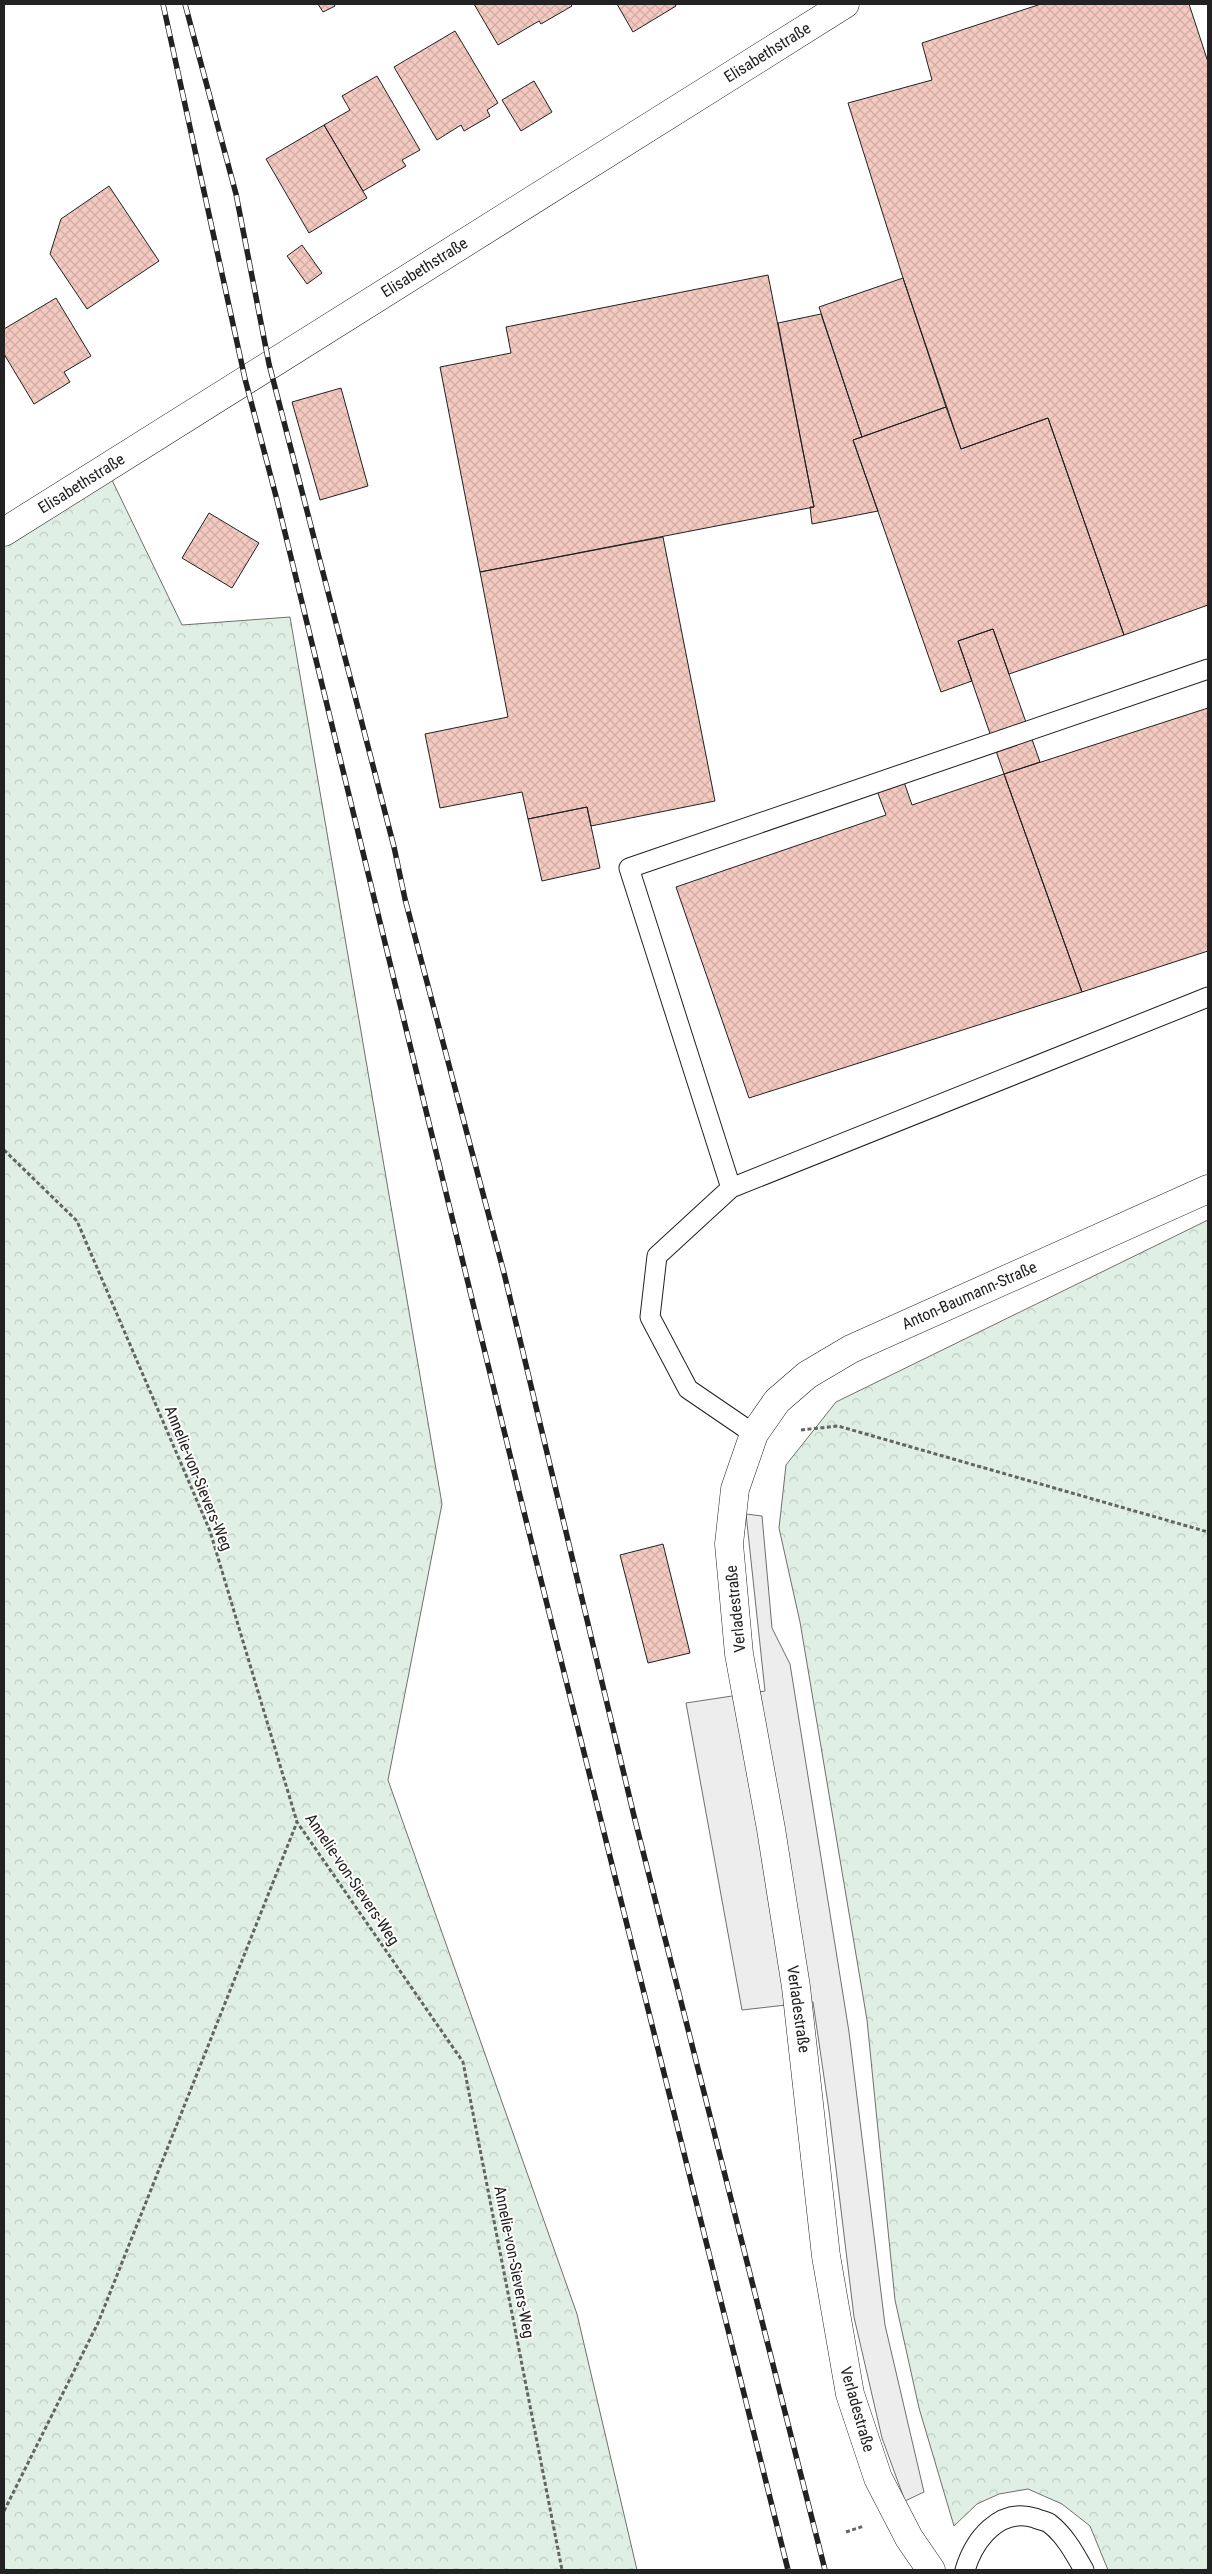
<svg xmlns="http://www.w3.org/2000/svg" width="1212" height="2574" font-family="'Roboto Condensed',sans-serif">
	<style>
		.forest { fill: url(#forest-crowns); stroke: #6f6f6f }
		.parking { fill: #ededed; stroke: #6f6f6f }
		.building { fill: url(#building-cross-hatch); stroke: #222 }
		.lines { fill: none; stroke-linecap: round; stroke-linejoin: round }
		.lane-casing { stroke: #222; stroke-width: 21 }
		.street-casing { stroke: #222; stroke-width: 29 }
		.path { stroke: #646464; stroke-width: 3; stroke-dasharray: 4 2.5; stroke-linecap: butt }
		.lane { stroke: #fff; stroke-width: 19 }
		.street { stroke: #fff; stroke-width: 28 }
		.rail-casing { stroke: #222; stroke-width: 5.5 }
		.rail { stroke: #fff; stroke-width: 4; stroke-dasharray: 11; stroke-linecap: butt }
		.labels { text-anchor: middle; stroke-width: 4; stroke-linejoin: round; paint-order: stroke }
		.street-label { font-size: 16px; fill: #222; stroke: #fff }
	</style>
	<defs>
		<pattern id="forest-crowns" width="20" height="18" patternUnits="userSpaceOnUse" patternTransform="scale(1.25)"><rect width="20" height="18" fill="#e0efe3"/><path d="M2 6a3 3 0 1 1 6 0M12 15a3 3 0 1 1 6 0" fill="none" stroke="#c0cdc2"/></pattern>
		<pattern id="building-cross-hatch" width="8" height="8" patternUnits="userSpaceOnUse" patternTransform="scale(1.25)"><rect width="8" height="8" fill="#f3c9c0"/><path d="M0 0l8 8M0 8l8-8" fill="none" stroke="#d0aca5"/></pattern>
	</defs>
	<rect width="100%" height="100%" fill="#fff"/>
	<path class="forest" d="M 112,480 L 182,625 L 290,617 L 442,1504 L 388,1780 L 577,2314 L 637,2570 L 4,2570 L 4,546 Z
		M 1208,1220 L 1208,2570 L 1108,2570 L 1090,2526 L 1062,2504 L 1028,2489 L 999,2494 L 977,2504 L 954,2526 L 919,2408 L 895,2300 L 867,2020 L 800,1622 L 779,1528 L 786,1465 L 836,1402 Z"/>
	<path class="parking" d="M 746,1514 L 762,1516 L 772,1628 L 790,1664 L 849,2032 L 885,2325 L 924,2492 L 905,2501 L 882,2438 L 854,2317 L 829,2111 L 813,2002 L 742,2010 L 686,1703 L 765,1691 Z"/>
	<path class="building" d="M 318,4 L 334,4 L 335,6 L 323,12 Z
		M 474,4 L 570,4 L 572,6 L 541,24 L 539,21 L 498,45 Z
		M 617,4 L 675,4 L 676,6 L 633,32 Z
		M 1041,4 L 1189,4 L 1208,62 L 1208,605 L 1124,635 L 1048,418 L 961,449 L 903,278 L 848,103 L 932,80 L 922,43 Z
		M 455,31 L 498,103 L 487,110 L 490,116 L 464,131 L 461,125 L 437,140 L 394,67 Z
		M 377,76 L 420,150 L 402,160 L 406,166 L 363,191 L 324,125 L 350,110 L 342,96 Z
		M 534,81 L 552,112 L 521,131 L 502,100 Z
		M 324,125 L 367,198 L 309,233 L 266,159 Z
		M 109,186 L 159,261 L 87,309 L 50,254 L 61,219 Z
		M 302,245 L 322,273 L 307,284 L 287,256 Z
		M 768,275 L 814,507 L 480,572 L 440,367 L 511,353 L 506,327 Z
		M 903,278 L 946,407 L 862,437 L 819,307 Z
		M 56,298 L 91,356 L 64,372 L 70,382 L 34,404 L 4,354 L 4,329 Z
		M 821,314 L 862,437 L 853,440 L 878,511 L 812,524 L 810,507 L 814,507 L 778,323 Z
		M 341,388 L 368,486 L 320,500 L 292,402 Z
		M 946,407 L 961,449 L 1048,418 L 1124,635 L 1009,674 L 993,629 L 958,641 L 972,681 L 941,692 L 853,440 Z
		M 209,513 L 259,543 L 232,588 L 182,558 Z
		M 663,537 L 715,801 L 591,826 L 587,807 L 528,819 L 522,792 L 440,808 L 425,734 L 508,717 L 480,572 Z
		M 993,629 L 1040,762 L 1004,774 L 958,641 Z
		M 1208,708 L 1208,951 L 1082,992 L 1004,774 Z
		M 1004,774 L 1082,992 L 749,1098 L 676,887 L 886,815 L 876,788 L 903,779 L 912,805 Z
		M 587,807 L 600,868 L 542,881 L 528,819 Z
		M 663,1544 L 690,1653 L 648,1663 L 620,1555 Z"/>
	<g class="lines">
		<defs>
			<path id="lane" d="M 1208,669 L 629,868 L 731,1188 L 1208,997
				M 731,1188 L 657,1256 L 650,1317 L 688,1389 L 754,1434
				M 965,2570 C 974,2540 999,2507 1035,2518 C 1039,2520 1046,2521 1049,2523 C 1065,2535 1075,2554 1084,2570"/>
			<path id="street" d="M 4,532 L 845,4
				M 931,2570 L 909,2538 L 878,2478 L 850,2394 L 826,2256 L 796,1987 L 771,1829 L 739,1654 L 729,1544 L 735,1489 L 754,1434 L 777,1401 L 807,1375 L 851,1349 L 1208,1189"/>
		</defs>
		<use href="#lane" class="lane-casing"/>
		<use href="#street" class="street-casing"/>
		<path class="path" d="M 4,1150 L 77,1221 L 210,1531 L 297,1822 L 463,2062 L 562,2570
			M 801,1430 L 838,1426 L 1208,1532
			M 4,2511 L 98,2323 L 297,1822
			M 846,2532 L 864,2526"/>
		<use href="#lane" class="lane"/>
		<use href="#street" class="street"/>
		<defs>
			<path id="rail" d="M 163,4 L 245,379 L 277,500 L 520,1496 L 788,2570
				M 185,4 L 236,194 L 269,364 L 394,847 L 405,899 L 504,1273 L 634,1816 L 825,2570"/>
		</defs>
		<use href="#rail" class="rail-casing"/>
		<use href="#rail" class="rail"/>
	</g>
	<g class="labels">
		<g class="street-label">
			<text transform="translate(767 52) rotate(-32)" y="6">Elisabethstraße</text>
			<text transform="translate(424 267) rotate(-32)" y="6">Elisabethstraße</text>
			<text transform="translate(81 483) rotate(-32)" y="6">Elisabethstraße</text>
			<text transform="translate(969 1295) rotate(-24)" y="6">Anton-Baumann-Straße</text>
			<text transform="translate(199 1478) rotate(68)" y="6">Annelie-von-Sievers-Weg</text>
			<text transform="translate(735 1609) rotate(-96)" y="6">Verladestraße</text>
			<text transform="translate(353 1879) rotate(56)" y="6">Annelie-von-Sievers-Weg</text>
			<text transform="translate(799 2009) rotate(82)" y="6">Verladestraße</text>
			<text transform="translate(515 2262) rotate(79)" y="6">Annelie-von-Sievers-Weg</text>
			<text transform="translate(858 2409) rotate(74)" y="6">Verladestraße</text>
		</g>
	</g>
	<rect width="1212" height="2574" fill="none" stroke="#222222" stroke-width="10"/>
</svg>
